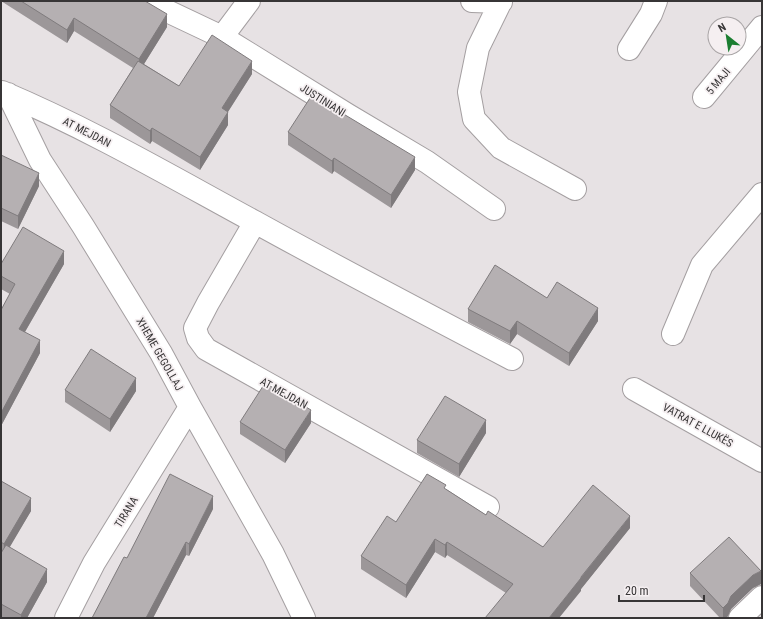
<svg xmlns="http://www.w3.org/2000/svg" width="763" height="619" font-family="'Roboto Condensed',sans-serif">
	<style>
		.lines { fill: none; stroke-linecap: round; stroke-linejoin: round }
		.minor-casing { stroke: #a49fa1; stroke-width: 24 }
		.minor { stroke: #fff; stroke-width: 22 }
		.wall { fill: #9c9799 }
		.shaded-wall { fill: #7f7b7d }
		.building { fill: #b5b0b2; stroke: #7f7b7d }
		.labels { text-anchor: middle; stroke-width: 3.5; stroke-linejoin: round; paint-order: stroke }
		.street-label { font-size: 11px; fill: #373536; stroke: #f5eff1 }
	</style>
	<rect width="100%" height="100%" fill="#e7e2e4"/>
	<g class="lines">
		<defs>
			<path id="minor" d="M 146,1 L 222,37 L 348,115 L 427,162 L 494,209
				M 472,1 L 501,2
				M 501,1 L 478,48 L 469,92 L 474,119 L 501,148 L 575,189
				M 222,37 L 249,1
				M 629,49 L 651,14 L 656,1
				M 2,92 C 90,129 172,177 255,222 C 340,269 426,314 512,359
				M 8,94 L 40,160 L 83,226 L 161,353 L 190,407 L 273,554 L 304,618
				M 704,97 L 762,27
				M 255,222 L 208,303 L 195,328 L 198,338 L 206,349 L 488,507
				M 673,334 L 702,265 L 762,194
				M 634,389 L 762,461
				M 66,618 L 94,563 L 190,407
				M 740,618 L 762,597"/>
		</defs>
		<use href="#minor" class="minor-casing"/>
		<use href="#minor" class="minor"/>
	</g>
	<path class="wall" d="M 1,1 L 145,1 L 167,27 L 144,64 L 179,86 L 252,74 L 228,112 L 228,125 L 200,170 L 152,141 L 150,144 L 110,118 L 110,105 L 133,68 L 74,31 L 67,43 Z
		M 288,132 L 415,170 L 391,208 L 334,171 L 332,174 L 288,145 Z
		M 1,155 L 39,186 L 18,229 L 1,221 Z
		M 1,264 L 64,264 L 25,332 L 40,353 L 1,426 L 1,310 L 10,294 L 1,289 Z
		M 547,298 L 598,321 L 569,366 L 517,334 L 510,344 L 468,322 L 468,309 Z
		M 65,390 L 136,391 L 110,432 L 65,402 Z
		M 240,422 L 311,423 L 285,463 L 240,434 Z
		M 486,433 L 459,477 L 417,453 L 417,440 Z
		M 1,481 L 31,511 L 9,547 L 47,582 L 27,618 L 3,618 L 1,617 Z
		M 446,489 L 486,515 L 543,547 L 630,528 L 581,589 L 581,591 L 506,593 L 447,555 L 445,558 L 435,552 L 406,598 L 361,569 L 361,556 L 396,522 Z
		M 213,509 L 189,556 L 186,555 L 153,618 L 92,618 L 127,558 Z
		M 690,573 L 761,584 L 753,588 L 731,609 L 728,616 L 726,618 L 720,618 L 690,586 Z"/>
	<path class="shaded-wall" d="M 167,14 L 167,27 L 139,72 L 139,59 Z
		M 74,18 L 74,31 L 67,43 L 67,30 Z
		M 252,61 L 252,74 L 222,121 L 222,108 Z
		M 228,112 L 228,125 L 200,170 L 200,157 Z
		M 152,128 L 152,141 L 150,144 L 150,131 Z
		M 415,157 L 415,170 L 391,208 L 391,195 Z
		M 334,158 L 334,171 L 332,174 L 332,161 Z
		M 39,173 L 39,186 L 18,229 L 18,216 Z
		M 64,251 L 64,264 L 19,342 L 19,329 Z
		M 598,308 L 598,321 L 569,366 L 569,353 Z
		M 517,321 L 517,334 L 510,344 L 510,331 Z
		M 40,340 L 40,353 L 1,426 L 1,413 Z
		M 136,378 L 136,391 L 110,432 L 110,419 Z
		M 311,410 L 311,423 L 285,463 L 285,450 Z
		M 486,420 L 486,433 L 459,477 L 459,464 Z
		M 213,496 L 213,509 L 189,556 L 189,544 Z
		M 31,498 L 31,511 L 4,557 L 4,544 Z
		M 630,516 L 630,528 L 581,589 L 581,591 L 559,618 L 549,618 Z
		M 435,539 L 435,552 L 406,598 L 406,585 Z
		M 186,542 L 186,555 L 153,618 L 146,618 Z
		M 447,542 L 447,555 L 445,558 L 445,545 Z
		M 47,569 L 47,582 L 27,618 L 21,618 L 21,615 Z
		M 761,571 L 761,584 L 753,588 L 731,609 L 728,616 L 726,618 L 723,618 L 723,608 L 731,596 L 753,575 Z"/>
	<path class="building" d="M 21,1 L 145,1 L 167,14 L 139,59 L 74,18 L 67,30 Z
		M 212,35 L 252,61 L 222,108 L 228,112 L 200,157 L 152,128 L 150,131 L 110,105 L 138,61 L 179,86 Z
		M 312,95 L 415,157 L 391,195 L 334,158 L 332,161 L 288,132 Z
		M 1,155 L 39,173 L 18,216 L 1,208 Z
		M 23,227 L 64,251 L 19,329 L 40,340 L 1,413 L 1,310 L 15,284 L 1,276 L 1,264 Z
		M 495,265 L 547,298 L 557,282 L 598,308 L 569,353 L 517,321 L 510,331 L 468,309 Z
		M 91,349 L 136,378 L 110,419 L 65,390 Z
		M 265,383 L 311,410 L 285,450 L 240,422 Z
		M 445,396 L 486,420 L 459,464 L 417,440 Z
		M 170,474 L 213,496 L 189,544 L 186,542 L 146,618 L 92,618 L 124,557 L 127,558 Z
		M 427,474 L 446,485 L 444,488 L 486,515 L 488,511 L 543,547 L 593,485 L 630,516 L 581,577 L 581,578 L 549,618 L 485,618 L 513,584 L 447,542 L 445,545 L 435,539 L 406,585 L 361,556 L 387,516 L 396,522 Z
		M 1,481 L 31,498 L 4,544 L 1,542 Z
		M 729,537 L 761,571 L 753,575 L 731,596 L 728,603 L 723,608 L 690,573 Z
		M 6,545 L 47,569 L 21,615 L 1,604 L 1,553 Z"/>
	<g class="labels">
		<g class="street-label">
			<text transform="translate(718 81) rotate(-50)" y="4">5 MAJI</text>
			<text transform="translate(323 100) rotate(32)" y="4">JUSTINIANI</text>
			<text transform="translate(87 132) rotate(27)" y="4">AT MEJDAN</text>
			<text transform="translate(160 354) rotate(60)" y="4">XHEME GEGOLLAJ</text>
			<text transform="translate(284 393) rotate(29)" y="4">AT MEJDAN</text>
			<text transform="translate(698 425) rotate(29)" y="4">VATRAT E LLUKËS</text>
			<text transform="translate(126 512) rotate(-58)" y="4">TIRANA</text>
		</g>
	</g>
	<rect width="763" height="619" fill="none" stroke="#373536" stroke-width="4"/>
	<g transform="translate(727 36) rotate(330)"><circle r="19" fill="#f5eff1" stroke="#a9a5a6"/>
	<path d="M0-3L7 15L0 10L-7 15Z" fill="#1b7e31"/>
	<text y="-6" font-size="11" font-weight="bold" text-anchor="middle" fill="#373536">N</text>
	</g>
	<path d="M619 595v6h85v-6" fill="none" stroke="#373536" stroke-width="2"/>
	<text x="625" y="595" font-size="12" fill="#373536" stroke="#f5eff1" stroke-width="3" paint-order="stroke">20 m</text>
</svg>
